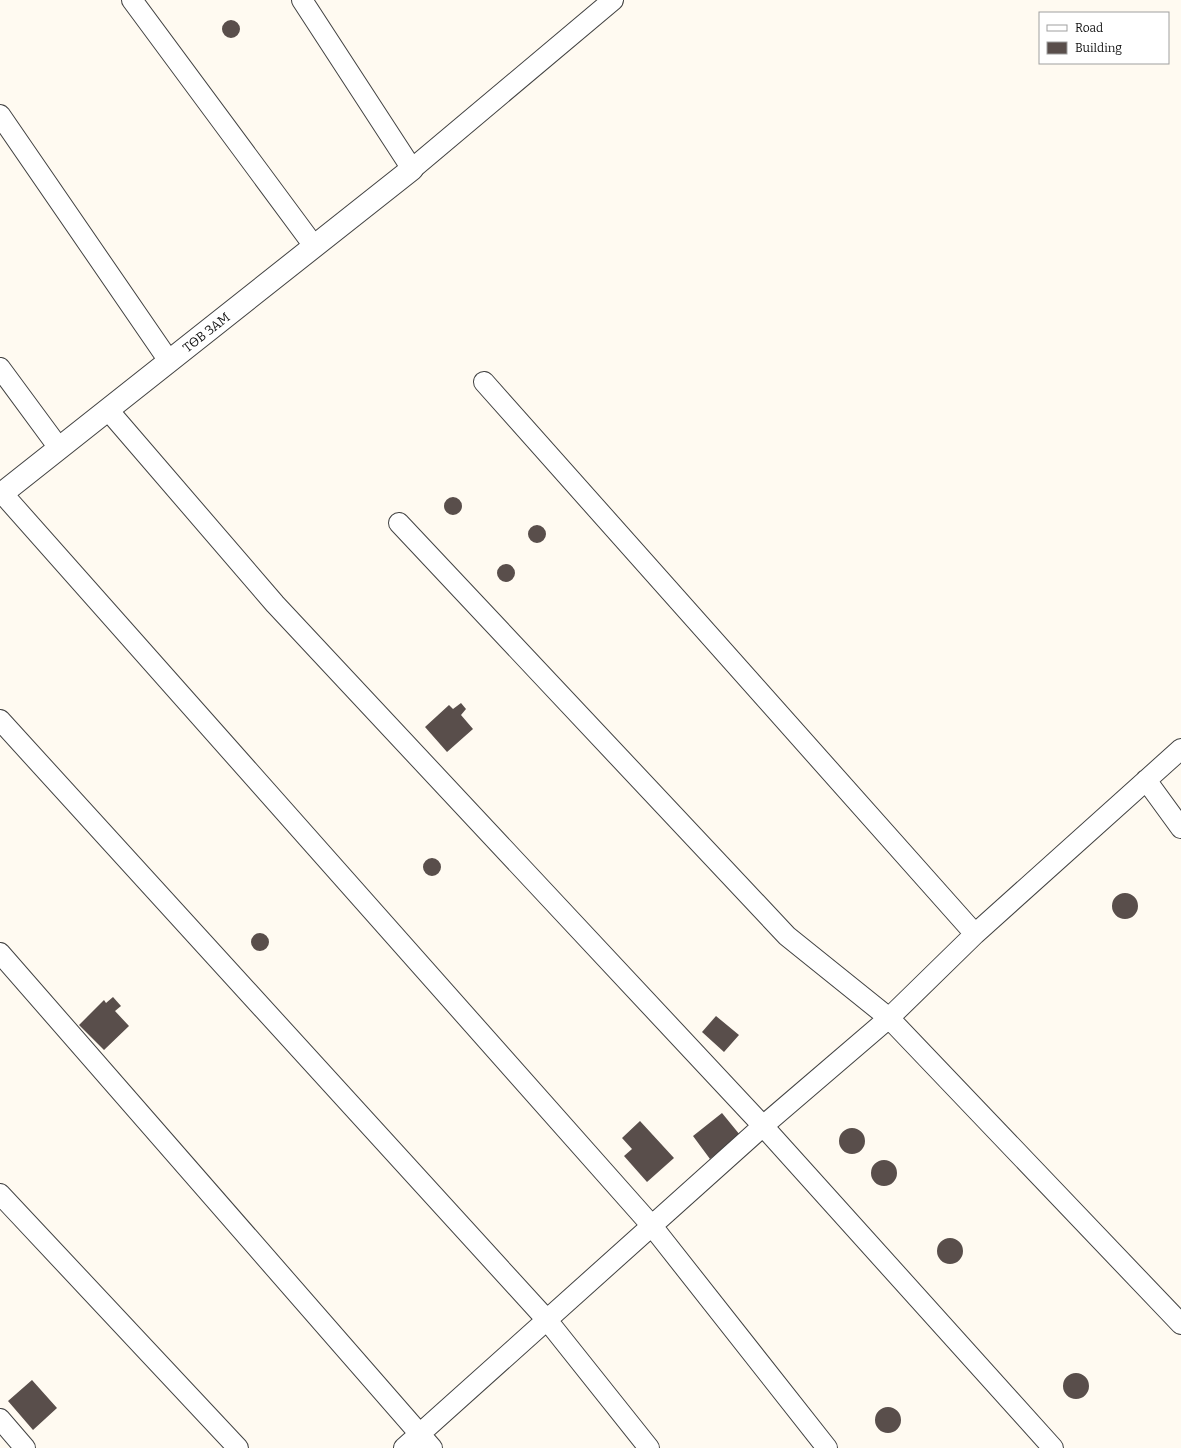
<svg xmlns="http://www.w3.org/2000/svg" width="1181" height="1448" font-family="Bitter,serif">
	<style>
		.building { fill: #594e4b }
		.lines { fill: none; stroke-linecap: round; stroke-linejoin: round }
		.minor-casing { stroke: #424242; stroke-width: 22 }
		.tertiary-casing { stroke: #424242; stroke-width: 24 }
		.minor { stroke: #fff; stroke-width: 20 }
		.tertiary { stroke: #fff; stroke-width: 22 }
		.labels { text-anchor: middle; stroke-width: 4; stroke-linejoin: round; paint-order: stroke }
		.street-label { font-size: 13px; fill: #0f0f0f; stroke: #fff }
	</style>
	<rect width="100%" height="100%" fill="#fffaf1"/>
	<path class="building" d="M222 29a9 9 0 1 1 18 0a9 9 0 1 1-18 0Z
		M444 506a9 9 0 1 1 18 0a9 9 0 1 1-18 0Z
		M528 534a9 9 0 1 1 18 0a9 9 0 1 1-18 0Z
		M497 573a9 9 0 1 1 18 0a9 9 0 1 1-18 0Z
		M 461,703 L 466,709 L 461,715 L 473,729 L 447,752 L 425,727 L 449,705 L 453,709 Z
		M423 867a9 9 0 1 1 18 0a9 9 0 1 1-18 0Z
		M1112 906a13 13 0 1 1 26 0a13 13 0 1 1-26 0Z
		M251 942a9 9 0 1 1 18 0a9 9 0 1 1-18 0Z
		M 113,997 L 121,1006 L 115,1011 L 129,1026 L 104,1050 L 79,1025 L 104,1000 L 106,1003 Z
		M 716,1016 L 739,1035 L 724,1052 L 702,1032 Z
		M 722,1113 L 740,1135 L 710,1159 L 693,1136 Z
		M 640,1121 L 674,1158 L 647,1182 L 624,1156 L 632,1149 L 622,1138 Z
		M839 1141a13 13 0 1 1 26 0a13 13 0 1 1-26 0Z
		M871 1173a13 13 0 1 1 26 0a13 13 0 1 1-26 0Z
		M937 1251a13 13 0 1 1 26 0a13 13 0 1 1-26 0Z
		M1063 1386a13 13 0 1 1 26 0a13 13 0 1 1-26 0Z
		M 32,1380 L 57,1408 L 33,1430 L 8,1401 Z
		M875 1420a13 13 0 1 1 26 0a13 13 0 1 1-26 0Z"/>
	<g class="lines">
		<defs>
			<path id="minor" d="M 132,0 L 314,246
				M 302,0 L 412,169 L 613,0
				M 0,115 L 169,361
				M 0,368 L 59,448
				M 484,382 L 975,934
				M 108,410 L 275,604 L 763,1126 L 1053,1448
				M 2,493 L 652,1226 L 827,1448
				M 399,523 L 787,936 L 889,1018 L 1181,1324
				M 0,720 L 547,1320 L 649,1448
				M 1146,780 L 1181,828
				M 0,953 L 432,1448
				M 0,1194 L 238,1448
				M 0,1419 L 25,1448
				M 404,1448 L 763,1126 L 889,1018 L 975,934 L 1181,749"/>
			<path id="tertiary" d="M 0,495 L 412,169"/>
		</defs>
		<use href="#minor" class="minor-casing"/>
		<use href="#tertiary" class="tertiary-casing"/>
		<use href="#minor" class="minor"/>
		<use href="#tertiary" class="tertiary"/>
	</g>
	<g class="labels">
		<g class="street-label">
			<text transform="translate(206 332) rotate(-38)" y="5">ТӨВ ЗАМ</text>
		</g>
	</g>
	<rect x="1039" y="12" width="130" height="52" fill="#ffffff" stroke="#9f9f9f"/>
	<rect x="1047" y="25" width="20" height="6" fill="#ffffff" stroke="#9f9f9f"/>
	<text x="1075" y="32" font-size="12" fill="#0f0f0f">Road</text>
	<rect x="1047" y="42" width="20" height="12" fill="#594e4b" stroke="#9f9f9f"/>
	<text x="1075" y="52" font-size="12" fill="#0f0f0f">Building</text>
</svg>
